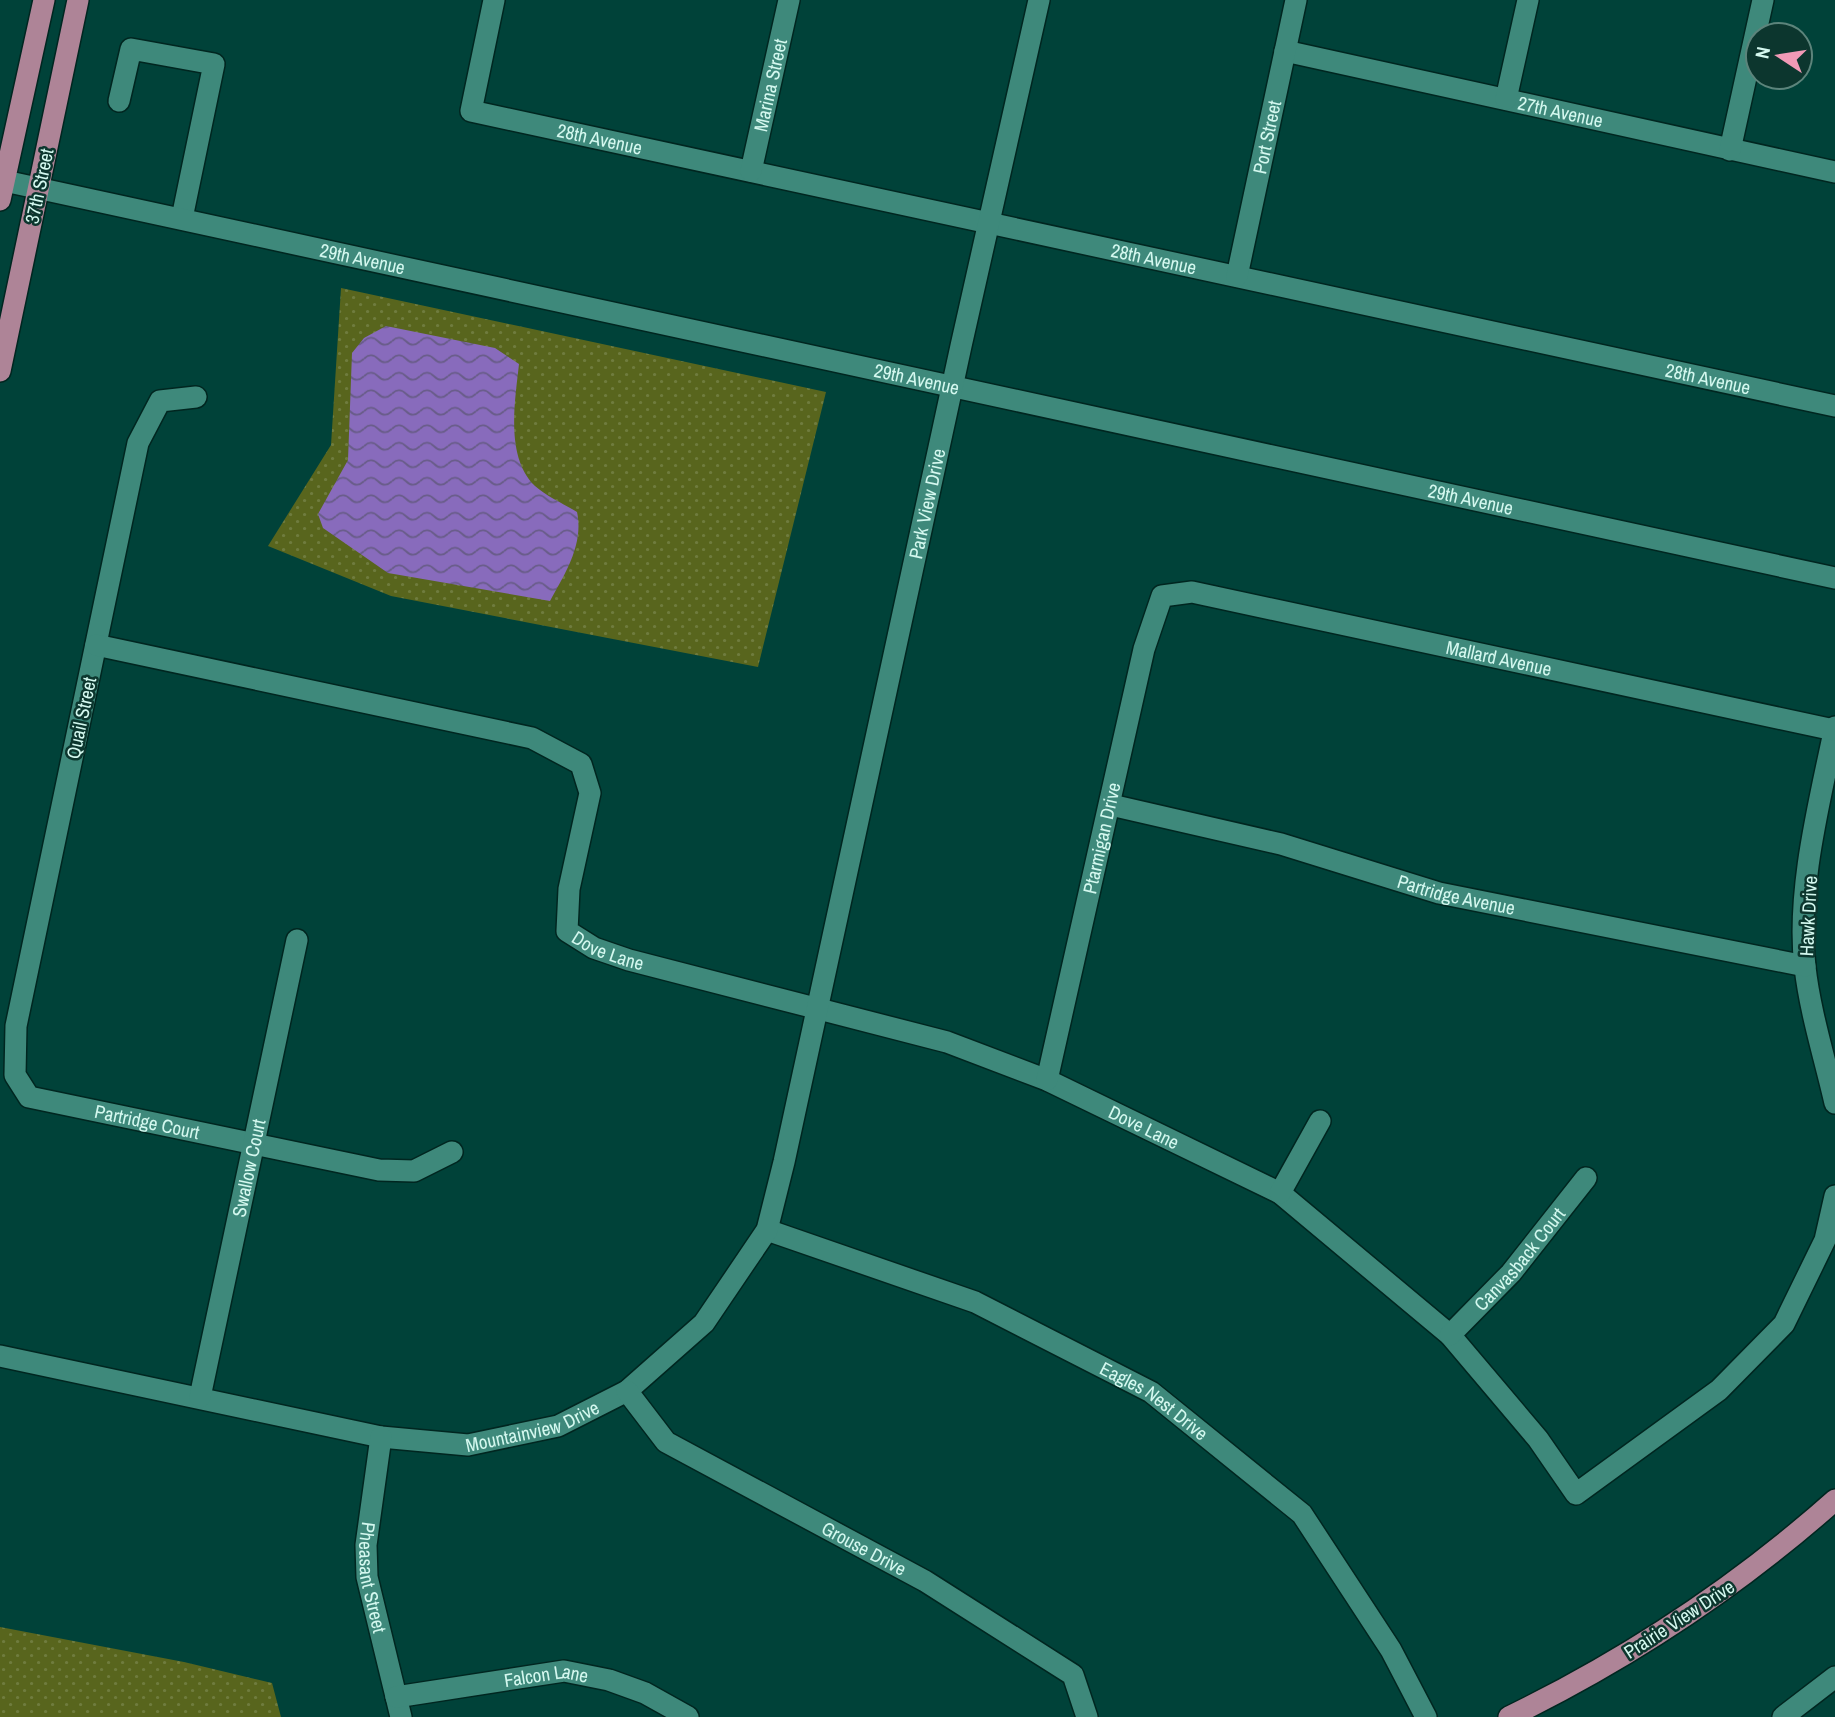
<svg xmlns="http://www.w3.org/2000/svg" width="1835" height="1717" font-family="'Archivo Narrow',sans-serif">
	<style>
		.grass { fill: url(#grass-dots) }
		.water { fill: url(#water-waves) }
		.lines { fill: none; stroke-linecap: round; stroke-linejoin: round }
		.minor-casing { stroke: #002620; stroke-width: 24 }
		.major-casing { stroke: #002620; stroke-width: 24 }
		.minor { stroke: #3e897b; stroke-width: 21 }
		.major { stroke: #ae8497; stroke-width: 21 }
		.labels { text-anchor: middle; stroke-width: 5; stroke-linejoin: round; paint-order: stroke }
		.street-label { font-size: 19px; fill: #d4f8ef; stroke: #0c362e }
	</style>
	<defs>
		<pattern id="grass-dots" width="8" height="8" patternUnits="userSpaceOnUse" patternTransform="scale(1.75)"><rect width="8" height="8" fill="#58651d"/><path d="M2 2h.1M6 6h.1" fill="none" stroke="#6f7c3e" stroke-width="1.8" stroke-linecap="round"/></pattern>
		<pattern id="water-waves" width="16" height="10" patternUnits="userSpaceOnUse" patternTransform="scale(1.75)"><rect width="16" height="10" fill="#886bbc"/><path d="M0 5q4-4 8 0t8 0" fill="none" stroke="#685c88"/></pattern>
	</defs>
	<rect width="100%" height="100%" fill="#004239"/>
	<path class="grass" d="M 341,288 L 826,392 L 758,667 L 391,596 L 268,546 L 331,445 Z
		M 0,1627 L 184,1662 L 272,1683 L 281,1717 L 0,1717 Z"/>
	<path class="water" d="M 386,326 L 495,348 L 519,364 C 515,401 505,457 535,486 C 546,496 564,504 577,512 C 584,544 565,574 550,601 L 388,573 L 323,528 L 318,514 L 348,460 L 352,353 L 364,338 Z"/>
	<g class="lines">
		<defs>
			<g id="minor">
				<path id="s1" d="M 494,0 L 471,111 L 1835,406"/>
				<path id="s2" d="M 1285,51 L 1835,172"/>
				<path d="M 1506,99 L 1528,0"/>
				<path d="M 119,101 L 131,49 L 214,64 L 182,218"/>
				<path d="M 1730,150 L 1763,0"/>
				<path id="s3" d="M 751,171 L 789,0"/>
				<path id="s4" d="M 0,180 L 1835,578"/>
				<path id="s5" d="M 1237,276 L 1296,0"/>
				<path id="s6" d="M 196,397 L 160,401 L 138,443 L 16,1026 L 15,1075 L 29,1097 L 379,1170 L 414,1171 L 452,1152"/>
				<path id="s7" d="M 96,645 L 532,738 L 581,764 L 590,793 L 569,889 L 567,931 L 594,948 L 629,960 L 947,1042 L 1047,1080 L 1280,1193 L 1450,1335 L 1538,1439 L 1576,1494 L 1719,1390 L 1784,1324 L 1825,1240 L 1835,1196"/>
				<path d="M 1835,727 C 1820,800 1796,891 1805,967 C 1810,1012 1825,1059 1835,1103"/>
				<path id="s8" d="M 1111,805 L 1281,844 L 1439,893 L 1805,966"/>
				<path id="s9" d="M 1047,1080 L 1144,649 L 1162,596 L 1192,592 L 1834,730"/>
				<path d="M 1280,1193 L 1320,1121"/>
				<path id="s10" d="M 767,1230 L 975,1302 L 1151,1392 L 1302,1514 L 1391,1650 L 1426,1717"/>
				<path id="s11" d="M 1450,1335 L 1511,1273 L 1586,1178"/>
				<path id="s12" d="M 0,1356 L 381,1437 L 468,1445 L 558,1426 L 627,1391 L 704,1323 L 767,1230 L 784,1162 L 961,346 L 1039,0"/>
				<path id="s13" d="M 627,1391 L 666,1442 L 925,1581 L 1073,1675 L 1087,1717"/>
				<path id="s14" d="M 200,1397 L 297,940"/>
				<path id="s15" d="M 381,1437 L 366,1545 L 367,1577 L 401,1717"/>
				<path id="s16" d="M 396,1697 L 564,1671 L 609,1680 L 645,1693 L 688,1717"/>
				<path d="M 1783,1717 L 1835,1677"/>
			</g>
			<path id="major" d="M 0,200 L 44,0
				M 0,371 L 78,0
				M 1509,1717 C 1628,1659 1736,1588 1835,1500"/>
		</defs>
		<use href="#minor" class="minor-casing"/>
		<use href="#major" class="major-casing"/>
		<use href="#minor" class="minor"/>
		<use href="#major" class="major"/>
	</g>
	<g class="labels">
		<g class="street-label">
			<text dy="7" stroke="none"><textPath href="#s3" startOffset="88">Marina Street</textPath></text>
			<text dy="7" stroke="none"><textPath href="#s2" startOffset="282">27th Avenue</textPath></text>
			<text dy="7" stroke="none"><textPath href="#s5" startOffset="142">Port Street</textPath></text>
			<text dy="7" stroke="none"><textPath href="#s1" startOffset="245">28th Avenue</textPath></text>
			<text transform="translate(39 186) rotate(-78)" y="7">37th Street</text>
			<text dy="7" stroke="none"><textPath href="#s4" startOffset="371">29th Avenue</textPath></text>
			<text dy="7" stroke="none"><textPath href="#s1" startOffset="812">28th Avenue</textPath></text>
			<text dy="7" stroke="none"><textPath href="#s4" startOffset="938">29th Avenue</textPath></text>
			<text dy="7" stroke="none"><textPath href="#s1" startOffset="1379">28th Avenue</textPath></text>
			<text dy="7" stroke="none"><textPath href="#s4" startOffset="1505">29th Avenue</textPath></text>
			<text dy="7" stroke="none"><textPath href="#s12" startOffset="1605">Park View Drive</textPath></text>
			<text dy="7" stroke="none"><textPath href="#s9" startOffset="842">Mallard Avenue</textPath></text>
			<text transform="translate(81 718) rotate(-78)" y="7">Quail Street</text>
			<text dy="7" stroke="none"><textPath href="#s9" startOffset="248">Ptarmigan Drive</textPath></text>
			<text dy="7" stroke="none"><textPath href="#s8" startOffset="357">Partridge Avenue</textPath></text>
			<text transform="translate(1808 916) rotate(-87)" y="7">Hawk Drive</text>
			<text dy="7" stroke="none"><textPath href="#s7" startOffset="718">Dove Lane</textPath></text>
			<text dy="7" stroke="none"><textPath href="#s6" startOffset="875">Partridge Court</textPath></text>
			<text dy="7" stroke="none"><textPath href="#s7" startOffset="1284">Dove Lane</textPath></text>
			<text dy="7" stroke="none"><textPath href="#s14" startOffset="234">Swallow Court</textPath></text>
			<text dy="7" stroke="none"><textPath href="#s11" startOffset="103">Canvasback Court</textPath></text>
			<text dy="7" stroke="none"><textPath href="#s10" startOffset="425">Eagles Nest Drive</textPath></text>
			<text dy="7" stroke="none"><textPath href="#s12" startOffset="544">Mountainview Drive</textPath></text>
			<text dy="7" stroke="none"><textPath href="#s13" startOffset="289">Grouse Drive</textPath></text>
			<text dy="7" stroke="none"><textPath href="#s15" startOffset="142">Pheasant Street</textPath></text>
			<text transform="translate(1679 1619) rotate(-33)" y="7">Prairie View Drive</text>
			<text dy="7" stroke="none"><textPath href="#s16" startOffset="152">Falcon Lane</textPath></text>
		</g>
	</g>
	<g transform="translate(1779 56) rotate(282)"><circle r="33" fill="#0c362e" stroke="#5c847b" stroke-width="2"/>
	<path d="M0-5L12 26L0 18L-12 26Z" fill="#f09ab6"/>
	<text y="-10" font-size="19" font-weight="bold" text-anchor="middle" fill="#d4f8ef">N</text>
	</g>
</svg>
